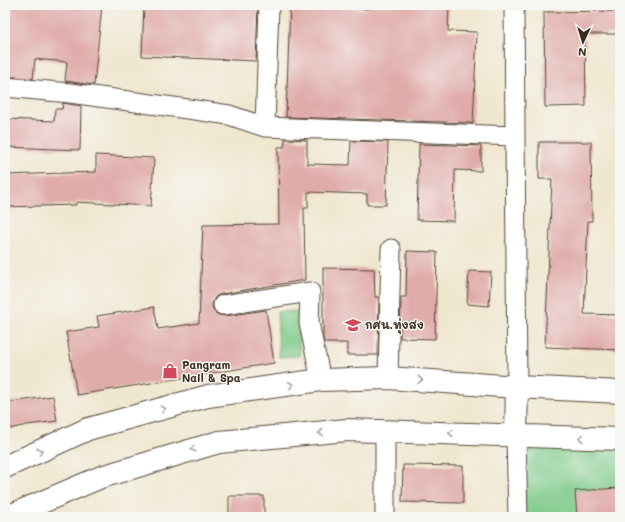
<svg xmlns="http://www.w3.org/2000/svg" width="625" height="522" font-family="Mali,'Playpen Sans Thai',sans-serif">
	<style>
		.green { fill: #7fcb8a; stroke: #5d7a54 }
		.building { fill: #e0acaa }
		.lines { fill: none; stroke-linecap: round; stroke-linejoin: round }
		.minor-casing { stroke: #564639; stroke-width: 21 }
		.major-casing { stroke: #564639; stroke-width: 24 }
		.minor { stroke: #fff; stroke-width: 19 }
		.major { stroke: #fff; stroke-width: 22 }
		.oneway { stroke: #a79f9a }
		.labels { text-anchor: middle; stroke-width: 3; stroke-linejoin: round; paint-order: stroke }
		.poi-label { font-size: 11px; font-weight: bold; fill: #3b2a1e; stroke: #f6f6f2; text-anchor: start }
	</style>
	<rect width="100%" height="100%" fill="#f6f6f2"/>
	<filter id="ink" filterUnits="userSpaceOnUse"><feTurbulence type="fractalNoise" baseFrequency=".025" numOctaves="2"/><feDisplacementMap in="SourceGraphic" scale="8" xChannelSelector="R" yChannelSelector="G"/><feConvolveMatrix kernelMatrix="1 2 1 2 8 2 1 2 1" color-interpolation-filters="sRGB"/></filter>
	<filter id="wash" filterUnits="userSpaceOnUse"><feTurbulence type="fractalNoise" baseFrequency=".012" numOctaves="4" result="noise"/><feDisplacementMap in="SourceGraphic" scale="16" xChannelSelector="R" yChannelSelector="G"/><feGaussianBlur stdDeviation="0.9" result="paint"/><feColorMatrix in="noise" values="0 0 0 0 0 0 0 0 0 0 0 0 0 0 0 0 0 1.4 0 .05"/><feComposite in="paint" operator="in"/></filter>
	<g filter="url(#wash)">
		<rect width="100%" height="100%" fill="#f0e7d0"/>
		<path class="green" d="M 297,311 L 300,356 L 279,357 L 277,312 Z
			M 516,436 L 620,439 L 620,517 L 518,517 Z"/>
		<g id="blocks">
			<path class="building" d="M 5,5 L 102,5 L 94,85 L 65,81 L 67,62 L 35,59 L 33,79 L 5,76 Z
				M 144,5 L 258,5 L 256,61 L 142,56 Z
				M 290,5 L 333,5 L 333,8 L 368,9 L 368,5 L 449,5 L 448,31 L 477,32 L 473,123 L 286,117 Z
				M 620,11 L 620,34 L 585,34 L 586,106 L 545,107 L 544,12 Z
				M 63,103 L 81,106 L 80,150 L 5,147 L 5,119 L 54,121 L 55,109 L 62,109 Z
				M 285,139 L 307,140 L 307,164 L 350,165 L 351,141 L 388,142 L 386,205 L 367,205 L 367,194 L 308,192 L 308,208 L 304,208 L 305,280 L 221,294 L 216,296 L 213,301 L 212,306 L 214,312 L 219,315 L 225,316 L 266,310 L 274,363 L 77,395 L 66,332 L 99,327 L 97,316 L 154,307 L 158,329 L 199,323 L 203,225 L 279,224 L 278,147 L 284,147 Z
				M 539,142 L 591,142 L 592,221 L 588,221 L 584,314 L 620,315 L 620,350 L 545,347 L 552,179 L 539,179 Z
				M 419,144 L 481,146 L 481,171 L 455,170 L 454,221 L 417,220 Z
				M 96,155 L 154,158 L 151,206 L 76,202 L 76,205 L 5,207 L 5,175 L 96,172 Z
				M 407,251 L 437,252 L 435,339 L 400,338 L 401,297 L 406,297 Z
				M 323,268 L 374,269 L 375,297 L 379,297 L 378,355 L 347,355 L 347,343 L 325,343 L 323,338 Z
				M 469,271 L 491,272 L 489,306 L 467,304 Z
				M 53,396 L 57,421 L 27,425 L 5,430 L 5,403 Z
				M 403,465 L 463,466 L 463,503 L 402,502 Z
				M 619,488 L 620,517 L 577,517 L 575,491 Z
				M 229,496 L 264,496 L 264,517 L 229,517 Z"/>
		</g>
	</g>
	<g filter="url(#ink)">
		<use href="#blocks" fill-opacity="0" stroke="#564639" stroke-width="1"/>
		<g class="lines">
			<defs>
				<path id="minor" d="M 514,5 L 517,387
					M 5,87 L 70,93 L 195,110 L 229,115 L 265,127 L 515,136
					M 265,127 L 269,5
					M 223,305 L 310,292 L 309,323 L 321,380
					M 388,378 L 391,249
					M 516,436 L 518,517
					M 385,517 L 385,431"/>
				<path id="major" d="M 516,436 L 517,387
					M 5,467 L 88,429 L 208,396 L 321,380 L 388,378 L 517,387 L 620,392
					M 7,517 L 101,477 L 219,442 L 347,430 L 620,439"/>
			</defs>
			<use href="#minor" class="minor-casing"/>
			<use href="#major" class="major-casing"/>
			<use href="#minor" class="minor"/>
			<use href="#major" class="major"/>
		</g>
		<defs><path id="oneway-chevron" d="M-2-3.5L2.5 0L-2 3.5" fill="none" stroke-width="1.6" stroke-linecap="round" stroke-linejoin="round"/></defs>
		<g class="oneway">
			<use href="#oneway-chevron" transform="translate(420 380) rotate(4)"/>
			<use href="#oneway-chevron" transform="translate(291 385) rotate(-8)"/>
			<use href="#oneway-chevron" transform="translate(163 409) rotate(-15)"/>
			<use href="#oneway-chevron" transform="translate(321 433) rotate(175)"/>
			<use href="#oneway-chevron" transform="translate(451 433) rotate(-178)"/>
			<use href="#oneway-chevron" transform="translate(581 438) rotate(-178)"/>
			<use href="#oneway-chevron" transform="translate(193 449) rotate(163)"/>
			<use href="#oneway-chevron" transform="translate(40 451) rotate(-24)"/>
		</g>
	</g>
	<defs>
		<symbol id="school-bare" viewBox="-9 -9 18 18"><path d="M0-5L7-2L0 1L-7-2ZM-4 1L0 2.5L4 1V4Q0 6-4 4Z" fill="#d1495b" stroke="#f6f6f2" stroke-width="2.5" paint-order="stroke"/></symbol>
		<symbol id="shop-bare" viewBox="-9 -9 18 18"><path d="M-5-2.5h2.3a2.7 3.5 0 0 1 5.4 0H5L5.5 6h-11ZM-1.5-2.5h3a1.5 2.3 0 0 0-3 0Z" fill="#d1495b" stroke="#f6f6f2" stroke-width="2.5" paint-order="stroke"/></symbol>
	</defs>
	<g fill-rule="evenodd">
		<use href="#school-bare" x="342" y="314" width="22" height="22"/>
		<use href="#shop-bare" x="159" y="360" width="22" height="22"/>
	</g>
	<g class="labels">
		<g class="poi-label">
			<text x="365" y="329">กศน.ทุ่งสง</text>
			<text x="182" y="369">Pangram<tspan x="182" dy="13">Nail &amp; Spa</tspan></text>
		</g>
	</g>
	<rect width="625" height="522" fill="none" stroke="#f6f6f2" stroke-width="20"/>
	<g transform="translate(583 42) rotate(184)" stroke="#f6f6f2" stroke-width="3" paint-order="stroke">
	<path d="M0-3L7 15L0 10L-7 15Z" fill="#3b2a1e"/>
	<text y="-6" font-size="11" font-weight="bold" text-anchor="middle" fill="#3b2a1e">N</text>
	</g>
</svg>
